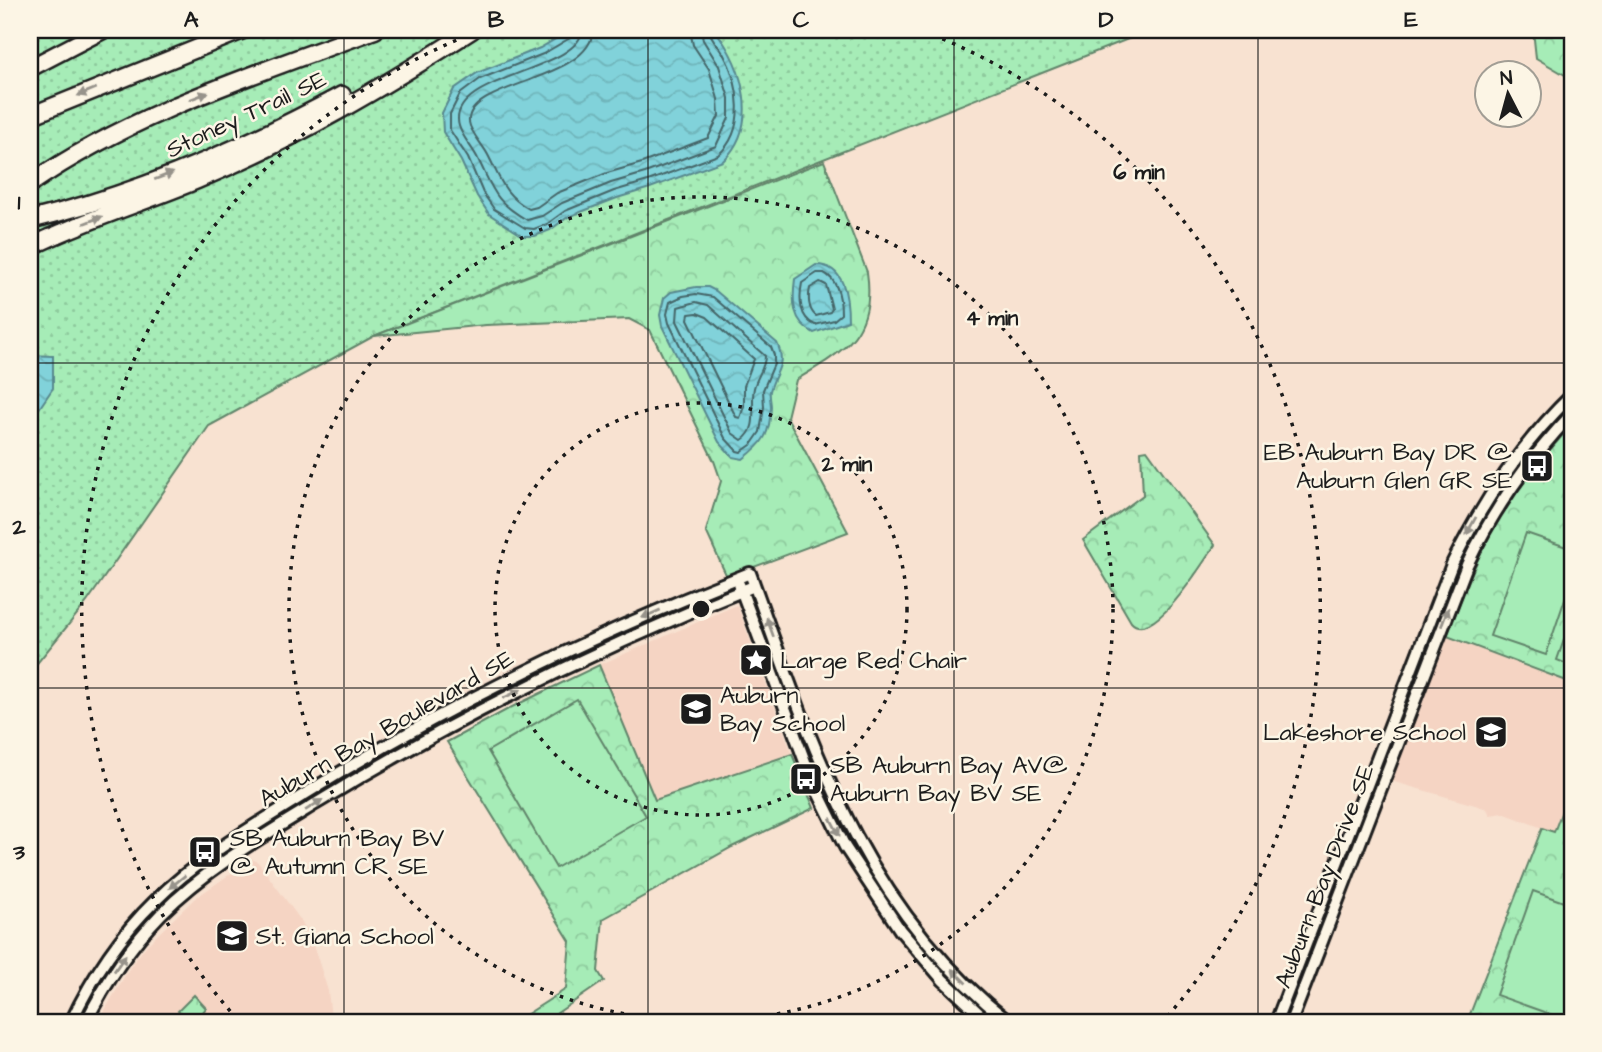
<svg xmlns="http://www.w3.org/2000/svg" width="1602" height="1052" font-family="'Architects Daughter',sans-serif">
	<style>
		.built { fill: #f5d4c3 }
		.grass { fill: url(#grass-dots); stroke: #61846a; stroke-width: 2 }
		.park { fill: url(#park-crowns); stroke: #61846a; stroke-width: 2 }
		.garden { fill: #a6ecb7; stroke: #61846a; stroke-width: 2 }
		.water { fill: url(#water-waves); stroke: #59898e; stroke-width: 2 }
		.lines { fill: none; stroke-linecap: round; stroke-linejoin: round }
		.shore { stroke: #446568; stroke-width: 2 }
		.minor-casing { stroke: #1c1c1c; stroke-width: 16 }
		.highway-casing { stroke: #1c1c1c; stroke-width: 21 }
		.minor { stroke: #fcf5e5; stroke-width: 10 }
		.highway { stroke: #fcf5e5; stroke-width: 16 }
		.oneway { fill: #97938b }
		.grid { fill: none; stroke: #1c1c1c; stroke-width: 2; stroke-opacity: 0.55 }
		.ring { fill: none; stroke: #1c1c1c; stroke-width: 3.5; stroke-dasharray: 3.5 7 }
		.labels { text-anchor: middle; stroke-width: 5; stroke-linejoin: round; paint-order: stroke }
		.street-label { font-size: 24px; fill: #1c1c1c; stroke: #fcf5e5 }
		.poi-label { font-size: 24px; fill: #1c1c1c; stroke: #fcf5e5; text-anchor: start }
		.centre { fill: #1c1c1c; stroke: #fcf5e5; stroke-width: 3.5 }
		.ring-label { font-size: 21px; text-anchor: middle; font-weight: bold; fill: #1c1c1c; stroke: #fcf5e5; stroke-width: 5; stroke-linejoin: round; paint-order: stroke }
		.neatline { fill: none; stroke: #1c1c1c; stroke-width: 2.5 }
		.grid-label { font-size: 23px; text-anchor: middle; font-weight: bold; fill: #1c1c1c }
	</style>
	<defs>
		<pattern id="grass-dots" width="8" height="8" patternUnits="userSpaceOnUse" patternTransform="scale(1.75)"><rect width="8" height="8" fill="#a6ecb7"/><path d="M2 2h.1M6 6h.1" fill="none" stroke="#8eca9d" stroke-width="1.8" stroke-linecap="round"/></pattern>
		<pattern id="park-crowns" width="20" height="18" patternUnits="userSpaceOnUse" patternTransform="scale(1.75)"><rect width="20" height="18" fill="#a6ecb7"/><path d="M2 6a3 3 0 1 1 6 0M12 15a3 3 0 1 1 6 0" fill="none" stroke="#8eca9d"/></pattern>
		<pattern id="water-waves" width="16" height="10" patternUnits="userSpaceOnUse" patternTransform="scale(1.75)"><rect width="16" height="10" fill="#81d2da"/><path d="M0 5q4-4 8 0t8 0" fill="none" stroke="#6fb4ba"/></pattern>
	</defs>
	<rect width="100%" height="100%" fill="#f8e2d1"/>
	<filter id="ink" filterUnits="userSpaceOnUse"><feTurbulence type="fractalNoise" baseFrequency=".0143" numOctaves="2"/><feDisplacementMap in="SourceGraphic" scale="14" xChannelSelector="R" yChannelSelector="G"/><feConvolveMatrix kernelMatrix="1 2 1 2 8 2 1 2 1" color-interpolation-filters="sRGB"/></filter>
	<g filter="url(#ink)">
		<path class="built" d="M 737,605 L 792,754 L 655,801 L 599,665 Z
			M 1447,636 L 1572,683 L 1572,784 L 1553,832 L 1503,813 L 1490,815 L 1487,809 L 1475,805 L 1391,781 Z
			M 252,859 L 258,862 L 302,922 L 315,950 L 328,991 L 331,1017 L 301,1022 L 98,1022 L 130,967 L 146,946 L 194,899 Z"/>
		<path class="grass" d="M 30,30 L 1151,30 L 374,336 L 209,426 L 87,602 L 30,672 Z"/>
		<path class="park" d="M 1533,30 L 1572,30 L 1572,79 L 1536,58 Z
			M 824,161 L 867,272 C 876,334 844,351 796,380 L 787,417 L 848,532 L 727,577 L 706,531 L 721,481 L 714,461 L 650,330 L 629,319 L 486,325 L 374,336 Z
			M 1572,425 L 1572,683 L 1447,636 C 1460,603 1472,568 1489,537 C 1511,495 1541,459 1572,425 Z
			M 1147,450 L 1215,545 C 1204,561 1153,646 1131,622 L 1083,540 L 1143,495 L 1141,451 Z
			M 599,665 L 655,800 L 792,754 L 814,808 L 732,847 L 603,919 L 598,971 L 604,981 L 544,1022 L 515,1022 L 566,989 L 570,941 L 447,742 L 512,707 Z
			M 1572,784 L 1572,833 L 1569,846 L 1572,855 L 1572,1022 L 1467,1022 L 1542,828 L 1554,832 Z
			M 194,995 L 206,1008 L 195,1022 L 188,1022 L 178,1011 Z"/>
		<path class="garden" d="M 1526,533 L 1572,549 L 1572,578 L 1546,655 L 1490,636 Z
			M 1572,617 L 1572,666 L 1557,660 Z
			M 577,699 L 646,816 L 556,868 L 488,751 Z
			M 1533,891 L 1572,905 L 1572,1022 L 1496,995 Z"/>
		<path class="water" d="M 571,30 L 715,30 C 743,67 761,124 723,161 L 650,188 L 617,198 L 568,217 L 550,230 L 535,236 L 523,236 L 489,214 L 477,196 L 461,161 L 443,132 L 442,113 L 454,89 L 477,73 L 540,48 Z
			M 816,265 C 845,265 848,297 848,321 L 814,333 C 792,322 792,301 795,279 Z
			M 696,287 L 708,287 L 716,291 L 777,343 C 787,365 775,371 770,391 C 769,396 771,402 771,407 C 770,434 764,443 743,459 L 733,457 L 719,442 L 662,326 L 660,315 L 664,298 L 671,292 Z
			M 30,355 L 53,356 L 53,388 L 30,422 Z"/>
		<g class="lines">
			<path class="shore" d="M 573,30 L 570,38 L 543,54 L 480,79 L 460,94 L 450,114 L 450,130 L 468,158 L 483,193 L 494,209 L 525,228 L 534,229 L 547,224 L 565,211 L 614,191 L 648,181 L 718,155 C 747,130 740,83 723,53 C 718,45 711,39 709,30
				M 582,30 C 580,71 445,76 459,126 C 462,137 473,148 478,159 C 494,191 494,201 527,220 L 542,216 L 562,203 L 611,183 L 645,173 L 716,146 L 729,118 L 729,98 L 719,66 L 703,40 L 701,30
				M 593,30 C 591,81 465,83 469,122 C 470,132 483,145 488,155 C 501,180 503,194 529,209 L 537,207 L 557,193 L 607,173 L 642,163 L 708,138 L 719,116 L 718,99 L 709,69 L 693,45 L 690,30
				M 817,273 L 824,273 C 838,280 841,299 841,314 L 834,320 L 815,325 C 799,318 799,298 802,283 Z
				M 820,282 L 826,285 L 832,309 L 830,312 L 816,316 C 808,310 808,297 810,288 Z
				M 696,294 L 713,297 L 771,347 L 774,355 L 774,364 L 763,390 L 764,407 L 760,432 L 751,445 L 741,452 L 737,451 L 725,438 L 669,323 L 667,314 L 670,302 L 683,296 Z
				M 696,302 L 708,305 L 765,356 C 765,368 757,376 754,388 C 750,405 760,429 742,440 L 732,433 L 677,321 L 678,307 Z
				M 697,313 L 707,317 L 754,359 L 744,386 L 744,406 L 740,418 L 736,417 L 688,319 L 689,314 Z"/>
			<defs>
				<path id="minor" d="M 739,584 L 811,778 L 845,847 L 900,930 L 943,980 L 988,1022
					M 71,1022 C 92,977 119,936 155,901 C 198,858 254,826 305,794 C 446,706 595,633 750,573 C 812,744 860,905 1009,1022
					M 86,1022 C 106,982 130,946 161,914 C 206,869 263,836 317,803 C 456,718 602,646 754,586
					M 1276,1022 L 1452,564 C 1483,501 1521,444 1572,395
					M 1291,1022 L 1467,565 C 1494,508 1529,459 1572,414"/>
				<path id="highway" d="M 30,68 L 103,30
					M 30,116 L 243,30
					M 30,184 C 134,112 257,74 375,30
					M 30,220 C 138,194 244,148 342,95
					M 30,247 C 84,220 142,203 197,180 C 294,140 385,86 472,30"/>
			</defs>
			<use href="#minor" class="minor-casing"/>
			<use href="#highway" class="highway-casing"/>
			<use href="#minor" class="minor"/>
			<use href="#highway" class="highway"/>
		</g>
		<defs><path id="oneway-solid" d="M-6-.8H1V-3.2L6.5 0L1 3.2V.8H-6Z" transform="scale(1.75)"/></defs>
		<g class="oneway">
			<use href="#oneway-solid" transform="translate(87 92) rotate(158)"/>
			<use href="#oneway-solid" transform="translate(199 96) rotate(-21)"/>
			<use href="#oneway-solid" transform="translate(164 176) rotate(-21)"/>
			<use href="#oneway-solid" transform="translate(93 220) rotate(-21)"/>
			<use href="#oneway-solid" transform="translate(1471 526) rotate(119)"/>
			<use href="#oneway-solid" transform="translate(651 614) rotate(157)"/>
			<use href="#oneway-solid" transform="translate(1445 617) rotate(-69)"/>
			<use href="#oneway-solid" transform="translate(770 627) rotate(-110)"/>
			<use href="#oneway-solid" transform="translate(512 694) rotate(-26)"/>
			<use href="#oneway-solid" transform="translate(314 805) rotate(-32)"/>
			<use href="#oneway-solid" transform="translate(835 827) rotate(62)"/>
			<use href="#oneway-solid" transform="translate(177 882) rotate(141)"/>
			<use href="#oneway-solid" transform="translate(120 963) rotate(-55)"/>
			<use href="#oneway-solid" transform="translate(959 976) rotate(-135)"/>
		</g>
	</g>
	<path class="grid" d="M 344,30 L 344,1022M 648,30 L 648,1022M 954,30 L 954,1022M 1258,30 L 1258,1022M 30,363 L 1572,363M 30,688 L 1572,688"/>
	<g class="ring">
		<circle cx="701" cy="609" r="206"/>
		<circle cx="701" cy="609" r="412"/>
		<path d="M237 1019A619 619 0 0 1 479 31M923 31A619 619 0 0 1 1165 1019"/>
	</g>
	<defs>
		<symbol id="bus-square" viewBox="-11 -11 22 22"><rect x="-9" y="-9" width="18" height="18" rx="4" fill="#1c1c1c" stroke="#fcf5e5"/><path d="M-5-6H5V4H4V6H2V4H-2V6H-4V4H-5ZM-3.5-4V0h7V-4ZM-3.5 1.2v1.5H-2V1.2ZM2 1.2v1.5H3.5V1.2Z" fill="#fff"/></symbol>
		<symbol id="sight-square" viewBox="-11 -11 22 22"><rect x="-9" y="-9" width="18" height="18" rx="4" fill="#1c1c1c" stroke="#fcf5e5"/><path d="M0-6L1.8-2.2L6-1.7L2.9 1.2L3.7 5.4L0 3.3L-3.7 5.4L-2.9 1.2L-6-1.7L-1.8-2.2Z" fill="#fff"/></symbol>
		<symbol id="school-square" viewBox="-11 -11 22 22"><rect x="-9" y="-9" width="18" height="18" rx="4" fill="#1c1c1c" stroke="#fcf5e5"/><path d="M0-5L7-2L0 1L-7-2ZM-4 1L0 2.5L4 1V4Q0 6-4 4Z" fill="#fff"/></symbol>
	</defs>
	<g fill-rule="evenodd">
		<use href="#bus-square" x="1518" y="447" width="38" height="38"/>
		<use href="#sight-square" x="737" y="641" width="38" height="38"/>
		<use href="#school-square" x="677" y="690" width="38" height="38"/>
		<use href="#school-square" x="1472" y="713" width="38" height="38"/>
		<use href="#bus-square" x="787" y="760" width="38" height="38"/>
		<use href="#bus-square" x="186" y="833" width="38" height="38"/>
		<use href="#school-square" x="213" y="917" width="38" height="38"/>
	</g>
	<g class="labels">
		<g class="street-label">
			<text transform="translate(246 114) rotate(-25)" y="8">Stoney Trail SE</text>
			<text transform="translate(386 728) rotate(-30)" y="8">Auburn Bay Boulevard SE</text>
			<text transform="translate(1324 876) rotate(-69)" y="8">Auburn Bay Drive SE</text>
		</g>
		<g class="poi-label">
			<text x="1512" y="460" text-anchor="end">EB Auburn Bay DR @<tspan x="1512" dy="28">Auburn Glen GR SE</tspan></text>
			<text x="780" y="668">Large Red Chair</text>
			<text x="720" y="703">Auburn<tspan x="720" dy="28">Bay School</tspan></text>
			<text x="1466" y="740" text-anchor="end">Lakeshore School</text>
			<text x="830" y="773">SB Auburn Bay AV@<tspan x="830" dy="28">Auburn Bay BV SE</tspan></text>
			<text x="230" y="846">SB Auburn Bay BV<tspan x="230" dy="28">@ Autumn CR SE</tspan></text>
			<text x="256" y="944">St. Giana School</text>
		</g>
	</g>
	<circle cx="701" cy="609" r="10" class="centre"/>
	<g class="ring-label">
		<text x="1139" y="179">6 min</text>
		<text x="992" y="325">4 min</text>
		<text x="847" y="471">2 min</text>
	</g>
	<rect width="1602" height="1052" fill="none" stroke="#fcf5e5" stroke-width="77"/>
	<g transform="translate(1508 94) rotate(354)"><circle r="33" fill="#fcf5e5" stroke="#a29e95" stroke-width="2"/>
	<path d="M0-5L12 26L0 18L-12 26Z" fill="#1c1c1c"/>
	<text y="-10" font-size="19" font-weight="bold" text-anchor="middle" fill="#1c1c1c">N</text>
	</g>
	<rect x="38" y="38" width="1526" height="976" class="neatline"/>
	<g class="grid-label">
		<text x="191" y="27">A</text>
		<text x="496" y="27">B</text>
		<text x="801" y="27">C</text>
		<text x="1106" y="27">D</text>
		<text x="1411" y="27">E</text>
		<text x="19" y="209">1</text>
		<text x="19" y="534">2</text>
		<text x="19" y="859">3</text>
	</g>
</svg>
